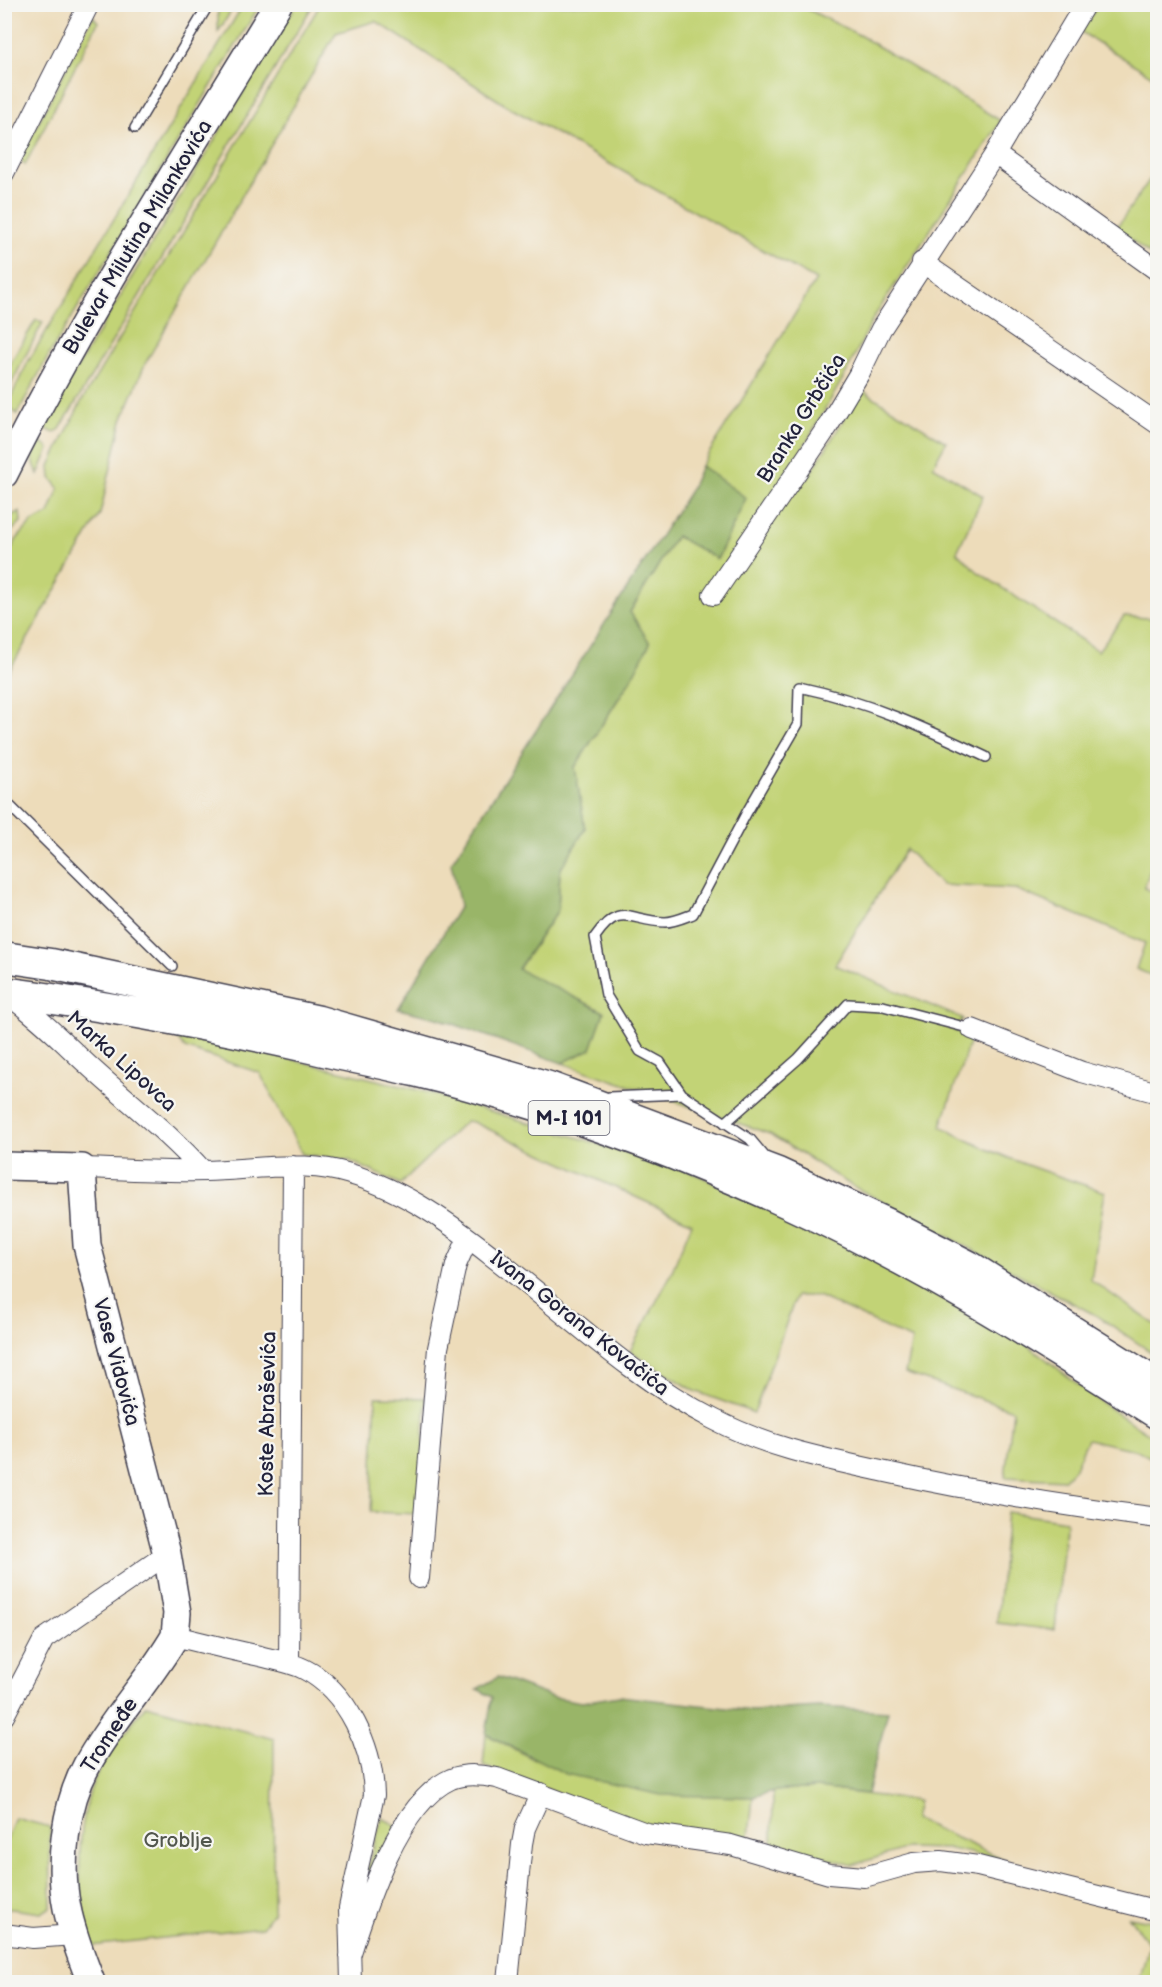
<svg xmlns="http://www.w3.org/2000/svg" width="1162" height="1987" font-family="'Balsamiq Sans',sans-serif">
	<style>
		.green { fill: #c2d376; stroke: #727a58; stroke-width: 1.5 }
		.forest { fill: #99b567; stroke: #5e6c51; stroke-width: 1.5 }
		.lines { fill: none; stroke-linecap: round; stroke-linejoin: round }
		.lane-casing { stroke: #403e4e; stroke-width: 12 }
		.street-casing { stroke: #403e4e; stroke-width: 22 }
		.secondary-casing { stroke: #403e4e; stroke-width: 30 }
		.primary-casing { stroke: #403e4e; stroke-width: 33 }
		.lane { stroke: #fff; stroke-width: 9 }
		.street { stroke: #fff; stroke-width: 20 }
		.secondary { stroke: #fff; stroke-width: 27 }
		.primary { stroke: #fff; stroke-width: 30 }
		.labels { text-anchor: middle; stroke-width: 4.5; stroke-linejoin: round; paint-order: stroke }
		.shield { fill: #f6f6f2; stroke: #626272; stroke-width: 1.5 }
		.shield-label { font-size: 20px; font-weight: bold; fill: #22223b }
		.street-label { font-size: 21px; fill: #22223b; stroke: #f6f6f2 }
		.park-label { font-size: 21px; fill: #52574d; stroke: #f6f6f2 }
	</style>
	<rect width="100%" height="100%" fill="#f6f6f2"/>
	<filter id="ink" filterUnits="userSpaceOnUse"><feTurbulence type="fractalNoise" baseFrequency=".0167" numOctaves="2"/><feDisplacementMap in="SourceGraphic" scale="12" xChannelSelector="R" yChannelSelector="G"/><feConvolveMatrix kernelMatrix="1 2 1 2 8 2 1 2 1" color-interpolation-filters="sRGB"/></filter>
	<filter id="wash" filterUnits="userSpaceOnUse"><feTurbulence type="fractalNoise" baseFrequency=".008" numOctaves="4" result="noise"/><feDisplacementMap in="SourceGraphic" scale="24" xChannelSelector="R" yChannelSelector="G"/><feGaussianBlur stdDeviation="1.35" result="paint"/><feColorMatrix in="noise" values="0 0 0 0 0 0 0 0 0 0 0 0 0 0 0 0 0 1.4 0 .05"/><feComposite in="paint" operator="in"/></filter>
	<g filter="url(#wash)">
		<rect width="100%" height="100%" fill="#eddcba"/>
		<path class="green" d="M 218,5 L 235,5 L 218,32 Z
			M 243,5 L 260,5 L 49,355 L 17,414 L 7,405 L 29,360 Z
			M 296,5 L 313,5 L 60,429 L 54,433 L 44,428 L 75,371 Z
			M 320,5 L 799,5 L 861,36 L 1001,121 L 874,317 L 846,373 L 792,467 L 807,479 L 862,390 L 946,442 L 933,466 L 983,496 L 957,552 L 978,572 L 1098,651 L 1124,616 L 1157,619 L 1157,850 L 1144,888 L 1157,894 L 1158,978 L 1136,969 L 1145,943 L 1015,889 L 942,885 L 906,849 L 835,965 L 963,1019 L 954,1030 L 971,1038 L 941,1126 C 991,1155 1049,1173 1105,1192 L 1091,1280 L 1157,1326 L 1157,1356 L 1099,1317 L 849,1184 L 770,1134 L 562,1063 L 591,1049 L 604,1012 L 518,970 L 558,910 L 560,870 L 585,829 L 575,767 L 631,679 L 630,612 L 676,536 L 718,558 L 746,498 L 701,466 L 816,280 L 507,106 L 376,21 L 336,33 L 145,364 L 122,420 L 100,514 L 5,678 L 5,560 L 17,539 L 32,522 L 49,514 L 59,488 L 51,478 L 50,466 L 81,402 Z
			M 1098,5 L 1157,5 L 1157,79 L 1081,32 Z
			M 93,16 L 98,22 L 25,165 L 20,159 Z
			M 1157,169 L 1157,260 L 1116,228 Z
			M 36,320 L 43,322 L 5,396 L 5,372 Z
			M 37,441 L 47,446 L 49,449 L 38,474 L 32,458 Z
			M 20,511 L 21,522 L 5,537 L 5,519 Z
			M 174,1035 L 262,1052 L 430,1093 L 689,1171 L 838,1239 L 1019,1338 L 1103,1404 L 1157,1439 L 1157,1461 L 1139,1451 L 1088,1439 L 1074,1469 L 1064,1480 L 1005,1477 L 1013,1410 L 905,1373 L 912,1340 L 818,1296 L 796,1296 L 754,1413 L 695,1391 L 630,1351 L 669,1278 L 692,1223 L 473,1122 L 466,1121 L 400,1184 L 348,1160 L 302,1154 L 260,1073 L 185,1048 Z
			M 376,1397 L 426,1398 L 419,1514 L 371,1512 Z
			M 1007,1512 L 1066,1521 L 1055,1630 L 997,1623 Z
			M 146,1705 L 274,1739 L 273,1912 L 262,1927 L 91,1946 C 89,1931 84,1916 82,1901 C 76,1855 81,1796 106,1757 C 118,1739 133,1722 146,1705 Z
			M 486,1734 L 531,1758 L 692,1794 L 753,1797 L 749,1837 L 666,1829 L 630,1821 L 483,1765 Z
			M 817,1788 L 918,1801 L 914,1819 L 1008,1861 L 951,1849 L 907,1848 L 853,1865 L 772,1843 L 773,1791 Z
			M 15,1818 L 50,1827 L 51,1907 L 41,1913 L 5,1908 L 5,1844 Z
			M 382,1818 L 398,1826 L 371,1879 L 360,1892 Z
			M 1129,1917 L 1157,1922 L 1157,1982 L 1139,1982 L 1149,1944 Z"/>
		<path class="forest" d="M 701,466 L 746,498 L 717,559 L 676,536 L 630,612 L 650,643 L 631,679 L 575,767 L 585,829 L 560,870 L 558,910 L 518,969 L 604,1012 L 591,1049 L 562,1063 L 437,1018 L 398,1009 L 460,906 L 451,863 L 691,489 Z
			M 498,1677 L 552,1697 L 582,1702 L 619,1696 L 753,1711 L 819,1707 L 888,1711 L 867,1794 L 817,1788 L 773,1791 L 753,1797 L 661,1795 L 566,1774 L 486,1734 L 492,1697 L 477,1689 Z"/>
	</g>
	<g filter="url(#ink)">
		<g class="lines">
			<defs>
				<path id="lane" d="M 135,128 L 209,4
					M 4,800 L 172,966
					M 609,1097 L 682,1094
					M 725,1123 L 798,1059 L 848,1004 L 883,1006 L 972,1029
					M 766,1158 L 750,1139 L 682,1094 L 660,1062 L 640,1051 L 606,995 L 595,937 C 620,901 629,921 665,922 C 674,922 685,917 693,914 L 747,812 L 798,724 L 799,687 C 866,701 925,728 986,757"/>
				<path id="street" d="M 995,154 L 1158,271
					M 4,173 L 89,4
					M 922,262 L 1158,424
					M 713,595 L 828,426 L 859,374 L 881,329 L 995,154 L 1085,4
					M 9,996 C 38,1016 62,1041 88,1065 C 127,1101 168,1132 203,1171
					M 972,1029 L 1082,1072 L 1158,1093
					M 82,1168 C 123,1169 164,1172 205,1171 C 249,1170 295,1161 339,1171 C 396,1185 446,1220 492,1256 C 564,1311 631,1377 713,1419 C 768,1448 826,1459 886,1472 C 976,1492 1066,1506 1158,1518
					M 419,1578 L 438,1348 L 456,1265 L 468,1238
					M 175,1636 C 203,1643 232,1650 260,1656 C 274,1660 290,1662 304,1669 C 348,1691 373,1748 374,1795 L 349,1908 L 351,1982
					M 289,1663 L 293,1166
					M 4,1716 L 44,1639 L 167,1554
					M 4,1934 L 33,1938 L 74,1935
					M 350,1956 C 366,1905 399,1802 451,1779 C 466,1773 482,1775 497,1778 L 646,1833 L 731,1845 L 829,1874 L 864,1877 L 914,1863 L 941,1861 L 978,1866 L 1158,1911
					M 508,1982 L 522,1844 L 525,1828 L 541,1793"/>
				<path id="secondary" d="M 4,474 C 85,311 184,159 278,4
					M 4,1166 L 82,1168 L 87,1245 L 167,1554 L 177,1613 L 175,1636 C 149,1681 112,1719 87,1765 C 65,1805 58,1864 67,1908 C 72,1934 82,1958 91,1982"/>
				<path id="primary" d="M 4,957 L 51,964 L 319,1021 L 549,1087 L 778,1173 L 886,1223 L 969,1266 L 1158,1385
					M 4,992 C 108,1006 209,1025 311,1048 C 345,1056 380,1063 414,1071 C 542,1102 670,1149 790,1204 C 919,1263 1038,1338 1158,1414"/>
			</defs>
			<use href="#lane" class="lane-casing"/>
			<use href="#street" class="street-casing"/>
			<use href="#secondary" class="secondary-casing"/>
			<use href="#primary" class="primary-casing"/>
			<use href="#lane" class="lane"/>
			<use href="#street" class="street"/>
			<use href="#secondary" class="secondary"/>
			<use href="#primary" class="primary"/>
		</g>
	</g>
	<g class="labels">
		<rect class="shield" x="528.5" y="1101" width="81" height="34" rx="4.5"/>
		<g class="shield-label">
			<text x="569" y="1125">M-I 101</text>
		</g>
		<g class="street-label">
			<text transform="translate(137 237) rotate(-59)" y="7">Bulevar Milutina Milankovića</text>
			<text transform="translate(801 418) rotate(-58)" y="7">Branka Grbčića</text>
			<text transform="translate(122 1061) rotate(42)" y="7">Marka Lipovca</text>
			<text transform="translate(580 1323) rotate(38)" y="7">Ivana Gorana Kovačića</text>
			<text transform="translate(117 1362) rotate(75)" y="7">Vase Vidovića</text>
			<text transform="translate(267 1414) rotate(-89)" y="7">Koste Abraševića</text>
			<text transform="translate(109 1735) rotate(-57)" y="7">Tromeđe</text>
		</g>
		<g class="park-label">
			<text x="178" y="1847">Groblje</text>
		</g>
	</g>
	<rect width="1162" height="1987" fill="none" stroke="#f6f6f2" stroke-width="24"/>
</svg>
